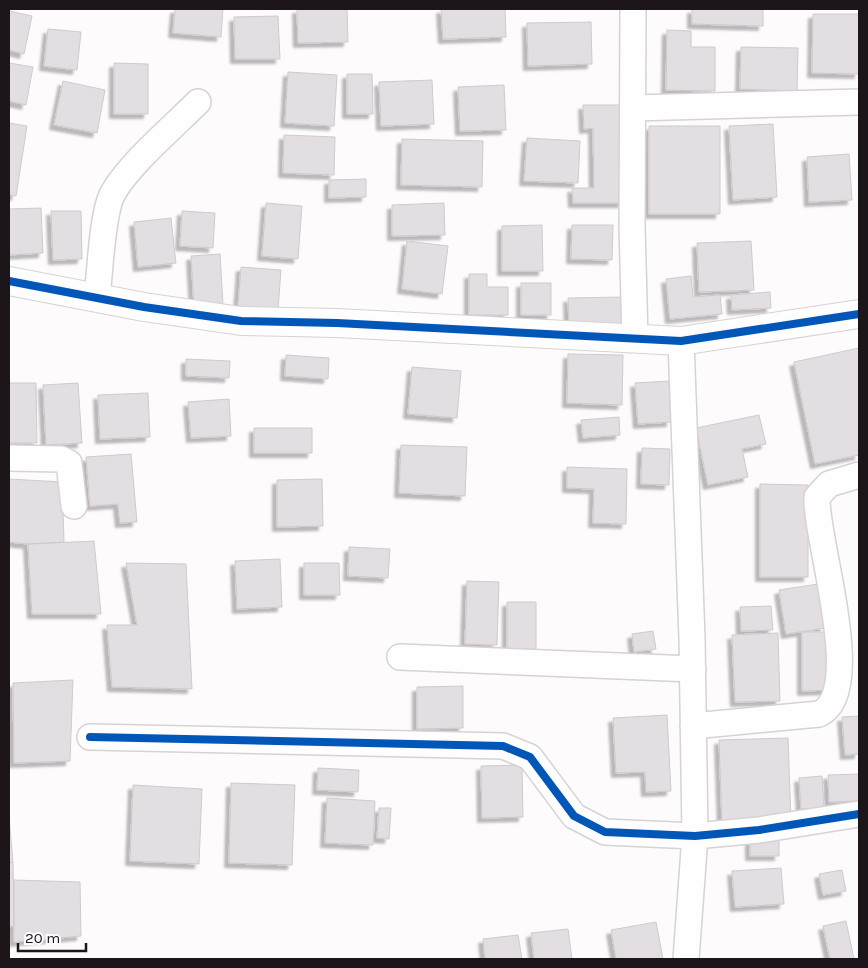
<svg xmlns="http://www.w3.org/2000/svg" width="868" height="968" font-family="Karla,sans-serif">
	<style>
		.building { fill: #e2dee1; stroke: #cecacd; filter: url(#shadow) }
		.lines { fill: none; stroke-linecap: round; stroke-linejoin: round }
		.street-casing { stroke: #d6d2d5; stroke-width: 28 }
		.secondary-casing { stroke: #d6d2d5; stroke-width: 30 }
		.street { stroke: #fffeff; stroke-width: 25 }
		.secondary { stroke: #fffeff; stroke-width: 28 }
		.cycleway-casing { stroke: #fefafd; stroke-width: 11 }
		.cycleway { stroke: #0057b8; stroke-width: 8 }
	</style>
	<defs>
		<filter id="shadow"><feDropShadow dx="-4.5" dy="4.5" stdDeviation="1" flood-color="#0004"/></filter>
	</defs>
	<rect width="100%" height="100%" fill="#fdfbfc"/>
	<path class="building" d="M 175,9 L 223,9 L 221,37 L 173,33 Z
		M 297,9 L 347,9 L 348,42 L 298,43 Z
		M 441,9 L 505,9 L 506,37 L 443,39 Z
		M 692,9 L 763,9 L 763,26 L 692,24 Z
		M 9,11 L 32,16 L 24,54 L 9,50 Z
		M 813,14 L 859,14 L 859,74 L 812,73 Z
		M 278,16 L 280,59 L 235,59 L 234,17 Z
		M 591,22 L 592,64 L 528,66 L 527,23 Z
		M 48,29 L 81,32 L 77,70 L 44,66 Z
		M 667,30 L 691,31 L 691,47 L 715,47 L 715,91 L 666,90 Z
		M 741,47 L 798,48 L 797,91 L 740,89 Z
		M 9,63 L 33,67 L 26,105 L 9,101 Z
		M 114,63 L 148,64 L 148,114 L 114,114 Z
		M 288,72 L 337,75 L 334,126 L 285,123 Z
		M 347,74 L 372,74 L 373,114 L 347,114 Z
		M 432,80 L 434,124 L 381,126 L 379,82 Z
		M 63,81 L 105,90 L 97,133 L 54,125 Z
		M 504,85 L 506,130 L 460,131 L 458,87 Z
		M 583,105 L 621,105 L 623,203 L 573,203 L 572,188 L 594,188 L 593,128 L 584,129 Z
		M 9,123 L 27,126 L 16,196 L 9,195 Z
		M 773,124 L 777,197 L 733,200 L 729,126 Z
		M 649,126 L 720,126 L 720,214 L 649,214 Z
		M 284,135 L 335,137 L 334,175 L 283,173 Z
		M 527,138 L 580,141 L 578,183 L 524,181 Z
		M 402,139 L 483,141 L 482,187 L 401,185 Z
		M 849,154 L 852,200 L 809,202 L 807,157 Z
		M 366,179 L 366,197 L 329,198 L 329,180 Z
		M 266,203 L 302,206 L 298,259 L 262,256 Z
		M 444,203 L 445,235 L 392,236 L 392,205 Z
		M 41,208 L 43,253 L 9,255 L 9,209 Z
		M 51,211 L 81,211 L 82,259 L 53,260 Z
		M 182,211 L 215,213 L 213,248 L 180,246 Z
		M 171,218 L 176,263 L 138,267 L 134,222 Z
		M 542,225 L 543,271 L 502,271 L 502,226 Z
		M 572,225 L 613,225 L 612,260 L 571,259 Z
		M 407,241 L 448,246 L 442,294 L 402,289 Z
		M 751,241 L 754,290 L 699,292 L 697,243 Z
		M 220,254 L 223,305 L 194,306 L 191,256 Z
		M 241,267 L 281,270 L 278,310 L 238,307 Z
		M 469,274 L 487,274 L 487,287 L 508,287 L 508,315 L 469,315 Z
		M 691,276 L 693,297 L 720,295 L 722,314 L 670,319 L 666,279 Z
		M 521,283 L 551,283 L 551,315 L 521,315 Z
		M 770,292 L 771,308 L 732,310 L 731,295 Z
		M 626,297 L 626,324 L 569,324 L 568,298 Z
		M 859,348 L 859,455 L 815,464 L 794,362 Z
		M 568,354 L 623,355 L 622,405 L 567,403 Z
		M 286,355 L 329,358 L 328,379 L 285,376 Z
		M 186,359 L 230,361 L 229,378 L 186,376 Z
		M 412,367 L 461,371 L 457,418 L 408,414 Z
		M 669,381 L 671,422 L 638,424 L 635,383 Z
		M 9,383 L 36,383 L 37,443 L 9,443 Z
		M 78,383 L 82,443 L 46,445 L 43,385 Z
		M 148,393 L 150,437 L 100,439 L 98,395 Z
		M 229,399 L 231,436 L 191,438 L 188,402 Z
		M 759,415 L 766,444 L 742,449 L 748,477 L 708,485 L 696,428 Z
		M 619,417 L 620,435 L 583,438 L 581,420 Z
		M 254,428 L 312,428 L 312,453 L 254,453 Z
		M 401,445 L 467,447 L 465,496 L 399,493 Z
		M 642,448 L 670,449 L 669,485 L 641,484 Z
		M 131,454 L 137,522 L 120,523 L 118,504 L 90,506 L 86,457 Z
		M 567,467 L 627,469 L 626,524 L 593,523 L 594,489 L 567,488 Z
		M 9,479 L 62,482 L 64,542 L 28,544 L 9,542 Z
		M 322,479 L 323,526 L 277,527 L 277,480 Z
		M 760,484 L 808,485 L 808,577 L 760,577 Z
		M 94,541 L 101,614 L 32,614 L 28,544 Z
		M 349,547 L 390,549 L 388,578 L 348,576 Z
		M 280,559 L 282,607 L 237,609 L 235,561 Z
		M 126,563 L 186,564 L 192,689 L 112,687 L 107,625 L 137,625 Z
		M 304,563 L 339,563 L 340,595 L 304,595 Z
		M 467,581 L 499,582 L 497,645 L 465,644 Z
		M 818,584 L 825,628 L 786,634 L 779,590 Z
		M 507,602 L 536,602 L 536,651 L 507,650 Z
		M 771,606 L 773,630 L 741,631 L 740,607 Z
		M 653,631 L 656,649 L 634,652 L 632,634 Z
		M 802,632 L 829,632 L 830,690 L 802,691 Z
		M 778,633 L 780,701 L 735,702 L 732,635 Z
		M 73,680 L 70,761 L 14,763 L 13,683 Z
		M 463,686 L 463,728 L 417,729 L 417,687 Z
		M 667,715 L 671,791 L 646,792 L 645,772 L 616,773 L 613,718 Z
		M 859,716 L 859,754 L 845,755 L 842,717 Z
		M 788,738 L 791,820 L 722,823 L 719,740 Z
		M 522,765 L 523,817 L 482,818 L 481,766 Z
		M 318,768 L 359,770 L 358,792 L 317,790 Z
		M 859,774 L 859,801 L 829,802 L 828,775 Z
		M 822,776 L 824,808 L 801,809 L 799,778 Z
		M 231,783 L 295,785 L 292,865 L 229,863 Z
		M 133,785 L 202,789 L 199,864 L 130,861 Z
		M 327,798 L 375,801 L 373,845 L 325,843 Z
		M 379,808 L 391,808 L 389,839 L 377,838 Z
		M 9,817 L 13,862 L 9,863 Z
		M 750,837 L 779,837 L 779,856 L 750,856 Z
		M 13,862 L 14,926 L 9,927 L 9,863 Z
		M 781,868 L 784,904 L 735,907 L 732,871 Z
		M 842,870 L 846,891 L 823,895 L 819,874 Z
		M 14,880 L 80,882 L 81,936 L 14,942 Z
		M 846,921 L 854,959 L 830,959 L 823,926 Z
		M 656,922 L 663,959 L 616,959 L 611,930 Z
		M 568,929 L 572,959 L 534,959 L 531,933 Z
		M 518,935 L 522,959 L 485,959 L 483,939 Z"/>
	<g class="lines">
		<defs>
			<path id="street" d="M 633,9 L 632,227 L 635,338
				M 633,108 L 859,102
				M 97,297 C 100,273 102,215 112,195 C 126,167 174,126 198,102
				M 681,341 L 692,638 L 695,836 L 686,959
				M 9,458 L 61,459 L 69,463 L 74,506
				M 400,657 L 693,669
				M 693,726 L 819,714 C 867,693 815,539 817,497 L 829,484 L 859,475
				M 90,737 L 503,746 L 530,757 L 574,816 L 605,832 L 695,836 L 759,830 L 859,814"/>
			<path id="secondary" d="M 9,281 L 144,307 L 241,321 L 337,323 L 681,341 L 859,314"/>
		</defs>
		<use href="#street" class="street-casing"/>
		<use href="#secondary" class="secondary-casing"/>
		<use href="#street" class="street"/>
		<use href="#secondary" class="secondary"/>
		<defs>
			<path id="cycleway" d="M 9,281 L 144,307 L 241,321 L 337,323 L 681,341 L 859,314
				M 90,737 L 503,746 L 530,757 L 574,816 L 605,832 L 695,836 L 759,830 L 859,814"/>
		</defs>
		<use href="#cycleway" class="cycleway-casing"/>
		<use href="#cycleway" class="cycleway"/>
	</g>
	<rect width="868" height="968" fill="none" stroke="#1c161b" stroke-width="20"/>
	<path d="M18 943v8h68v-8" fill="none" stroke="#1c161b" stroke-width="2.5"/>
	<text x="25" y="943" font-size="15" fill="#1c161b" stroke="#fefafd" stroke-width="4" paint-order="stroke">20 m</text>
</svg>
